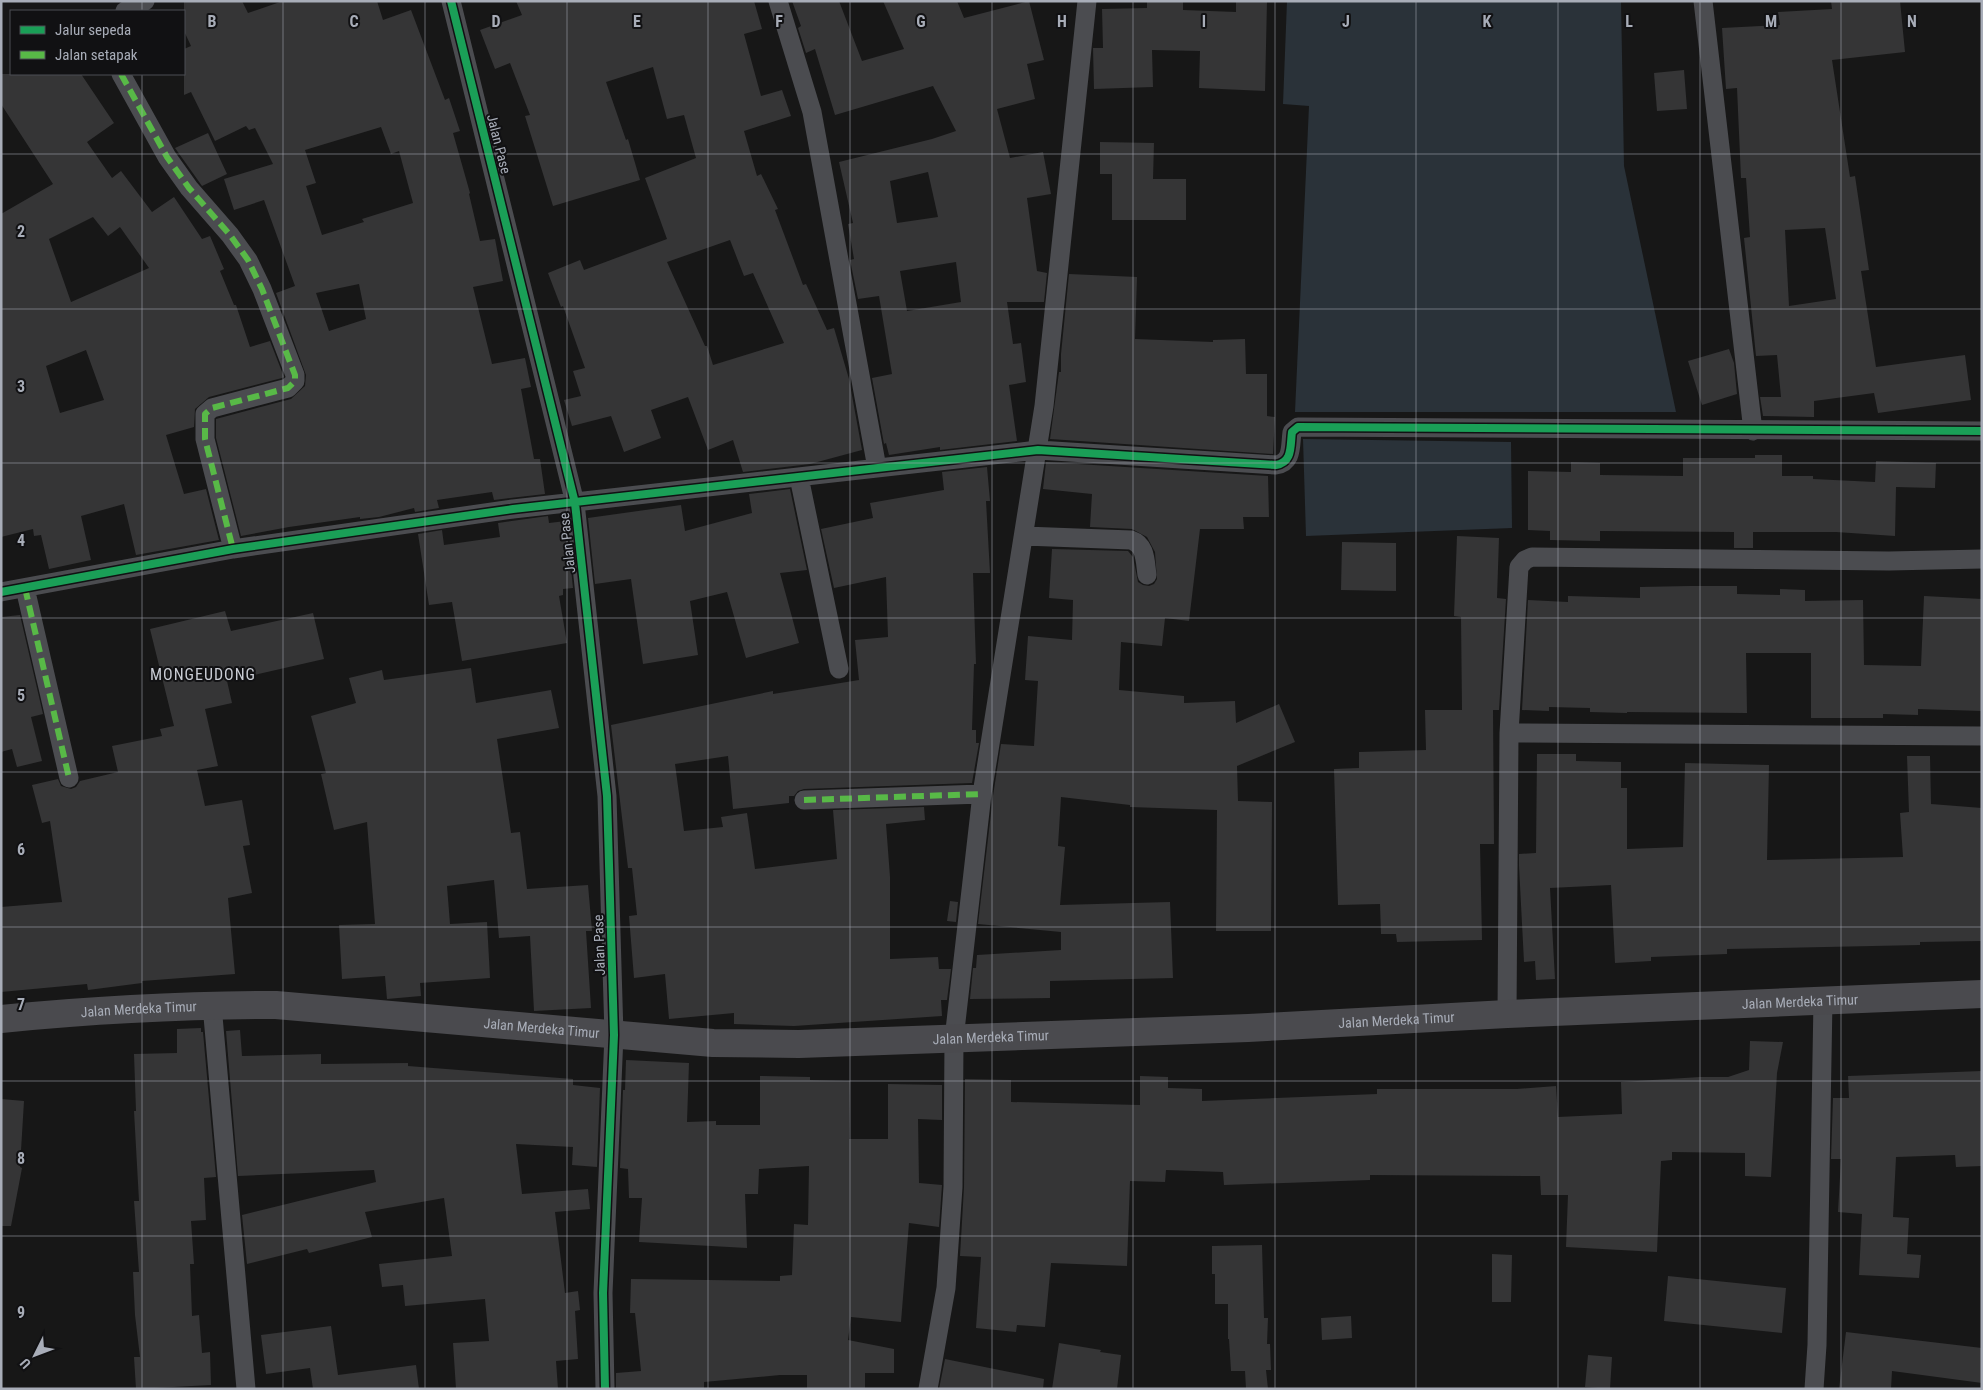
<svg xmlns="http://www.w3.org/2000/svg" width="1983" height="1390" font-family="'Roboto Condensed',sans-serif">
	<style>
		.water { fill: #2a3239 }
		.building { fill: #353536; fill-rule: evenodd }
		.lines { fill: none; stroke-linecap: round; stroke-linejoin: round }
		.minor { stroke: #4b4c50; stroke-width: 19 }
		.secondary { stroke: #4a4a4e; stroke-width: 28 }
		.quiet { stroke: #58b947; stroke-width: 6; stroke-dasharray: 12 6; stroke-linecap: butt }
		.cycleway-casing { stroke: #111113; stroke-width: 11 }
		.cycleway { stroke: #1a9f57; stroke-width: 8 }
		.grid { fill: none; stroke: #a8adb8; stroke-width: 1; stroke-opacity: 0.55 }
		.labels { text-anchor: middle; stroke-width: 4; stroke-linejoin: round; paint-order: stroke }
		.street-label { font-size: 14px; fill: #a8adb8; stroke: #111113 }
		.quarter-label { font-size: 16px; letter-spacing: 1px; fill: #c9ccd4; stroke: #111113 }
		.grid-label { font-size: 16px; text-anchor: middle; font-weight: bold; fill: #a8adb8; stroke: #111113; stroke-width: 4; stroke-linejoin: round; paint-order: stroke }
	</style>
	<rect width="100%" height="100%" fill="#171717"/>
	<path class="water" d="M 1287,1 L 1621,1 L 1624,166 L 1676,412 L 1295,412 L 1309,106 L 1283,104 Z
		M 1303,439 L 1511,442 L 1512,528 L 1306,536 Z"/>
	<path class="building" d="M 184,1 L 242,1 L 248,13 L 283,1 L 377,1 L 383,20 L 411,10 L 445,100 L 449,98 L 460,131 L 453,133 L 470,193 L 469,194 L 480,241 L 495,239 L 503,281 L 473,287 L 492,364 L 525,358 L 531,387 L 521,389 L 534,459 L 540,459 L 545,494 L 494,500 L 492,492 L 437,500 L 439,508 L 415,512 L 414,508 L 379,517 L 360,519 L 360,517 L 289,527 L 241,536 L 216,438 L 216,419 L 291,399 L 305,386 L 306,375 L 276,293 L 295,286 L 264,200 L 234,210 L 224,179 L 273,164 L 255,128 L 249,130 L 246,126 L 215,141 L 191,92 L 184,95 L 184,49 L 191,46 L 184,31 ZM 381,127 L 391,154 L 399,151 L 413,203 L 362,219 L 364,222 L 322,235 L 306,186 L 316,183 L 305,150 ZM 359,284 L 366,319 L 329,331 L 316,293 Z
		M 516,1 L 754,1 L 762,29 L 744,34 L 761,96 L 782,90 L 791,116 L 744,131 L 757,176 L 761,174 L 778,209 L 775,210 L 803,285 L 806,284 L 827,330 L 834,328 L 849,379 L 862,450 L 810,464 L 743,472 L 733,440 L 708,450 L 688,397 L 651,410 L 661,438 L 624,452 L 611,416 L 572,426 L 564,400 L 581,396 L 573,371 L 585,368 L 563,306 L 561,307 L 548,273 L 580,260 L 584,270 L 667,239 L 645,178 L 696,158 L 684,115 L 667,119 L 653,67 L 606,82 L 626,140 L 628,139 L 640,180 L 553,206 L 525,116 L 530,115 L 510,63 L 495,69 L 480,30 L 522,15 ZM 730,240 L 744,276 L 753,273 L 784,343 L 713,365 L 707,346 L 705,346 L 667,262 Z
		M 792,1 L 839,1 L 862,61 L 904,49 L 883,1 L 957,1 L 964,18 L 1029,1 L 1044,60 L 1027,64 L 1035,99 L 997,109 L 1010,158 L 1043,152 L 1051,194 L 1027,198 L 1037,271 L 1047,273 L 1044,302 L 1007,302 L 1013,344 L 1021,343 L 1026,382 L 1009,385 L 1017,441 L 940,450 L 940,447 L 889,455 L 886,443 L 884,444 L 872,378 L 892,374 L 879,296 L 858,299 L 850,260 L 854,259 L 848,224 L 853,223 L 839,162 L 932,139 L 956,131 L 933,86 L 835,115 L 815,49 L 806,53 L 798,28 L 801,26 ZM 928,172 L 938,217 L 897,223 L 890,181 ZM 956,262 L 961,302 L 907,311 L 900,271 Z
		M 1147,1 L 1183,1 L 1183,10 L 1236,12 L 1236,1 L 1267,1 L 1265,91 L 1199,88 L 1200,51 L 1152,50 L 1153,87 L 1094,89 L 1093,48 L 1103,48 L 1102,9 L 1147,8 Z
		M 1831,1 L 1900,1 L 1905,52 L 1832,60 L 1850,177 L 1855,176 L 1869,270 L 1861,271 L 1876,367 L 1965,355 L 1971,400 L 1878,413 L 1874,393 L 1814,401 L 1814,417 L 1763,416 L 1760,397 L 1781,397 L 1777,355 L 1756,356 L 1744,238 L 1750,237 L 1746,178 L 1741,178 L 1737,88 L 1726,89 L 1722,28 L 1780,25 L 1778,12 L 1832,9 ZM 1825,228 L 1836,299 L 1789,306 L 1785,230 Z
		M 1684,70 L 1687,109 L 1657,111 L 1654,73 Z
		M 1,74 L 81,74 L 114,123 L 87,142 L 112,178 L 121,171 L 152,212 L 174,197 L 202,239 L 210,236 L 224,269 L 220,271 L 234,305 L 236,305 L 250,347 L 270,341 L 284,377 L 282,378 L 209,397 L 195,409 L 194,427 L 166,435 L 184,494 L 206,489 L 219,540 L 136,555 L 124,504 L 81,516 L 91,560 L 49,569 L 41,535 L 34,536 L 33,529 L 1,537 L 1,214 L 53,184 L 1,104 ZM 93,217 L 108,236 L 120,227 L 149,268 L 71,302 L 49,239 ZM 86,350 L 104,400 L 60,413 L 46,366 Z
		M 208,133 L 227,174 L 202,186 L 175,148 Z
		M 1100,142 L 1154,143 L 1153,179 L 1186,179 L 1186,220 L 1112,220 L 1112,174 L 1100,174 Z
		M 1069,274 L 1137,277 L 1135,339 L 1213,342 L 1213,340 L 1245,339 L 1246,374 L 1267,374 L 1267,416 L 1275,417 L 1273,454 L 1050,439 L 1059,372 L 1061,372 L 1061,354 Z
		M 1729,349 L 1734,363 L 1737,394 L 1702,405 L 1688,361 Z
		M 1755,455 L 1782,455 L 1782,476 L 1813,476 L 1813,479 L 1875,482 L 1876,461 L 1936,463 L 1935,488 L 1896,487 L 1895,536 L 1836,532 L 1753,532 L 1753,548 L 1734,548 L 1734,532 L 1600,531 L 1600,541 L 1550,540 L 1550,531 L 1528,530 L 1528,471 L 1571,472 L 1571,462 L 1600,463 L 1600,475 L 1683,476 L 1683,458 L 1755,458 Z
		M 1046,462 L 1268,476 L 1269,517 L 1243,517 L 1244,529 L 1200,529 L 1189,621 L 1165,618 L 1162,646 L 1121,642 L 1119,690 L 1184,696 L 1184,703 L 1235,701 L 1236,723 L 1279,704 L 1295,742 L 1237,766 L 1238,801 L 1272,802 L 1271,931 L 1216,931 L 1217,810 L 1130,807 L 1130,805 L 1061,797 L 1058,846 L 1065,847 L 1060,905 L 1170,902 L 1173,978 L 1050,981 L 1050,998 L 970,999 L 973,968 L 976,968 L 977,955 L 1061,950 L 1061,932 L 978,924 L 993,796 L 1001,744 L 1034,746 L 1038,681 L 1025,680 L 1028,636 L 1072,640 L 1073,600 L 1049,598 L 1052,549 L 1128,551 L 1133,557 L 1138,582 L 1143,585 L 1149,586 L 1154,584 L 1157,579 L 1155,552 L 1147,537 L 1132,529 L 1090,527 L 1092,494 L 1043,489 Z
		M 987,467 L 990,501 L 986,501 L 990,573 L 973,573 L 976,664 L 974,664 L 972,730 L 976,730 L 976,743 L 979,743 L 972,783 L 804,789 L 798,791 L 794,796 L 789,796 L 789,803 L 733,809 L 728,756 L 675,764 L 684,831 L 723,827 L 721,817 L 747,813 L 755,869 L 837,859 L 833,810 L 924,807 L 925,820 L 886,824 L 890,877 L 890,959 L 938,957 L 939,969 L 951,969 L 947,1000 L 941,1000 L 942,1016 L 794,1026 L 734,1024 L 734,1013 L 669,1019 L 665,974 L 634,978 L 629,916 L 637,915 L 632,868 L 628,868 L 611,725 L 773,691 L 773,694 L 859,680 L 855,640 L 888,637 L 886,577 L 834,588 L 821,529 L 873,518 L 870,503 L 944,490 L 942,472 Z
		M 790,489 L 807,570 L 780,573 L 799,643 L 746,658 L 727,592 L 690,601 L 698,655 L 643,664 L 631,579 L 595,584 L 588,518 L 681,505 L 685,531 L 752,513 L 749,494 Z
		M 548,516 L 549,523 L 566,521 L 573,588 L 563,589 L 563,595 L 559,596 L 567,643 L 462,661 L 452,602 L 429,605 L 418,534 L 442,530 L 444,545 L 500,537 L 498,523 Z
		M 1457,536 L 1499,538 L 1497,598 L 1506,599 L 1499,710 L 1493,710 L 1494,844 L 1480,844 L 1482,940 L 1397,942 L 1396,934 L 1381,934 L 1380,904 L 1338,905 L 1334,769 L 1359,768 L 1359,752 L 1426,750 L 1425,710 L 1462,710 L 1461,617 L 1454,616 Z
		M 1342,542 L 1396,543 L 1396,591 L 1341,590 Z
		M 1690,586 L 1737,586 L 1737,594 L 1780,595 L 1780,589 L 1805,590 L 1805,601 L 1863,600 L 1864,665 L 1921,666 L 1924,596 L 1982,599 L 1982,711 L 1918,709 L 1918,715 L 1883,714 L 1883,718 L 1811,718 L 1811,653 L 1746,653 L 1747,713 L 1627,712 L 1627,713 L 1590,712 L 1590,708 L 1549,707 L 1549,711 L 1522,710 L 1528,600 L 1568,602 L 1568,596 L 1640,598 L 1640,587 Z
		M 225,611 L 231,631 L 313,613 L 324,659 L 227,681 L 232,703 L 205,709 L 218,766 L 197,770 L 205,806 L 242,800 L 250,845 L 243,846 L 252,893 L 228,898 L 235,974 L 142,981 L 142,983 L 88,990 L 87,984 L 1,992 L 1,907 L 62,902 L 50,821 L 42,823 L 32,785 L 58,779 L 61,786 L 71,789 L 76,787 L 80,781 L 118,772 L 112,746 L 162,736 L 160,729 L 174,726 L 150,629 Z
		M 20,615 L 43,714 L 31,717 L 42,761 L 17,767 L 12,749 L 1,752 L 1,617 Z
		M 471,668 L 476,703 L 551,690 L 559,728 L 497,739 L 511,833 L 520,832 L 527,889 L 588,885 L 592,931 L 586,931 L 591,1008 L 534,1011 L 530,936 L 499,938 L 494,880 L 447,886 L 450,924 L 487,922 L 490,978 L 420,983 L 421,996 L 387,999 L 385,976 L 342,979 L 339,925 L 375,924 L 367,822 L 334,830 L 321,774 L 326,773 L 311,716 L 356,703 L 349,678 L 382,670 L 384,680 Z
		M 1537,754 L 1576,754 L 1576,761 L 1621,762 L 1621,788 L 1627,788 L 1627,849 L 1683,847 L 1685,763 L 1769,765 L 1767,860 L 1903,857 L 1900,813 L 1909,812 L 1907,756 L 1930,756 L 1931,804 L 1982,808 L 1982,941 L 1920,942 L 1920,945 L 1727,949 L 1727,954 L 1651,957 L 1651,961 L 1615,963 L 1611,885 L 1550,888 L 1555,979 L 1536,980 L 1535,961 L 1524,962 L 1519,866 L 1519,854 L 1536,853 Z
		M 950,901 L 958,902 L 956,922 L 947,921 Z
		M 201,1028 L 201,1032 L 203,1032 L 216,1177 L 204,1178 L 206,1220 L 191,1221 L 194,1264 L 190,1264 L 192,1316 L 199,1315 L 202,1353 L 210,1352 L 211,1385 L 136,1389 L 134,1357 L 140,1357 L 135,1315 L 133,1272 L 139,1272 L 134,1201 L 139,1201 L 134,1111 L 136,1111 L 134,1054 L 177,1053 L 177,1029 Z
		M 240,1030 L 242,1056 L 321,1054 L 321,1064 L 408,1063 L 408,1066 L 573,1079 L 573,1085 L 600,1088 L 597,1167 L 572,1165 L 573,1147 L 516,1144 L 522,1194 L 588,1189 L 590,1209 L 555,1212 L 565,1293 L 578,1291 L 580,1310 L 575,1311 L 578,1359 L 556,1361 L 558,1389 L 456,1389 L 453,1343 L 489,1341 L 485,1299 L 405,1306 L 403,1285 L 382,1287 L 379,1264 L 452,1256 L 444,1198 L 365,1212 L 372,1237 L 309,1253 L 307,1249 L 247,1264 L 242,1215 L 376,1182 L 374,1170 L 238,1176 L 226,1031 Z
		M 1750,1041 L 1783,1042 L 1777,1073 L 1771,1177 L 1745,1176 L 1745,1153 L 1672,1152 L 1672,1160 L 1661,1161 L 1657,1252 L 1566,1247 L 1568,1195 L 1541,1195 L 1540,1176 L 1370,1175 L 1370,1180 L 1224,1185 L 1223,1172 L 1166,1170 L 1165,1182 L 1130,1181 L 1127,1266 L 1051,1263 L 1045,1327 L 1017,1325 L 1016,1332 L 976,1328 L 981,1257 L 960,1256 L 964,1187 L 965,1079 L 1011,1080 L 1011,1102 L 1140,1105 L 1140,1076 L 1168,1077 L 1168,1088 L 1202,1089 L 1202,1101 L 1377,1094 L 1377,1089 L 1517,1089 L 1556,1086 L 1558,1117 L 1622,1114 L 1621,1082 L 1700,1077 L 1728,1077 L 1749,1070 Z
		M 626,1060 L 689,1063 L 687,1122 L 716,1121 L 716,1125 L 760,1125 L 760,1076 L 810,1077 L 810,1080 L 850,1081 L 849,1139 L 888,1139 L 888,1084 L 942,1085 L 942,1120 L 918,1119 L 919,1183 L 942,1185 L 939,1227 L 909,1223 L 901,1322 L 851,1317 L 848,1340 L 894,1349 L 894,1373 L 865,1373 L 865,1389 L 807,1389 L 807,1375 L 780,1375 L 704,1382 L 704,1389 L 616,1389 L 616,1373 L 641,1371 L 635,1313 L 630,1313 L 631,1279 L 780,1281 L 780,1276 L 792,1275 L 794,1224 L 808,1225 L 809,1166 L 759,1169 L 758,1194 L 745,1194 L 747,1248 L 639,1242 L 642,1198 L 629,1198 L 628,1169 L 620,1168 L 623,1090 L 625,1090 Z
		M 1982,1071 L 1982,1166 L 1956,1167 L 1955,1155 L 1896,1157 L 1893,1217 L 1909,1218 L 1907,1254 L 1921,1255 L 1919,1278 L 1859,1275 L 1862,1214 L 1838,1212 L 1841,1159 L 1831,1159 L 1833,1098 L 1849,1098 L 1848,1076 Z
		M 1,1099 L 24,1101 L 20,1167 L 22,1168 L 11,1226 L 1,1226 Z
		M 1262,1245 L 1264,1318 L 1268,1318 L 1267,1344 L 1270,1344 L 1271,1370 L 1266,1370 L 1268,1389 L 1246,1389 L 1245,1371 L 1231,1371 L 1229,1339 L 1228,1339 L 1228,1304 L 1215,1304 L 1215,1274 L 1212,1274 L 1212,1246 Z
		M 1492,1254 L 1512,1255 L 1511,1302 L 1492,1302 Z
		M 1668,1276 L 1786,1288 L 1782,1333 L 1664,1321 Z
		M 1351,1316 L 1352,1338 L 1322,1340 L 1321,1318 Z
		M 331,1326 L 338,1375 L 416,1365 L 419,1389 L 313,1389 L 310,1368 L 266,1374 L 261,1335 Z
		M 1846,1332 L 1982,1348 L 1982,1383 L 1892,1371 L 1891,1389 L 1839,1389 Z
		M 1059,1343 L 1101,1350 L 1100,1352 L 1121,1355 L 1117,1389 L 1052,1389 Z
		M 1588,1355 L 1612,1357 L 1610,1389 L 1585,1387 Z
		M 945,1359 L 1044,1379 L 1043,1389 L 939,1389 Z"/>
	<g class="lines">
		<path class="minor" d="M 451,1 L 575,503 L 607,796 L 614,1035 L 603,1293 L 605,1389
			M 778,1 L 812,112 L 877,468
			M 1703,1 L 1753,431
			M 125,11 L 145,1
			M 121,74 L 167,157 L 189,188 L 230,235 L 248,260 L 262,289 L 295,375 L 295,381 L 288,388 L 212,408 L 205,414 L 205,439 L 233,549
			M 799,477 L 839,669
			M 1024,536 L 1131,540 C 1146,545 1145,561 1147,575
			M 25,588 L 69,778
			M 1,592 L 233,549 L 513,509 L 1038,450 L 1276,465 C 1293,462 1290,446 1292,432 L 1298,427 L 1982,431
			M 1509,733 L 1982,736
			M 804,800 L 982,794
			M 212,1005 L 246,1389
			M 1507,1014 L 1509,733 L 1519,567 L 1525,560 L 1532,557 L 1889,561 L 1982,559
			M 928,1389 L 946,1288 L 953,1187 L 954,1039 L 982,794 L 1044,406 L 1087,1
			M 1814,1389 L 1817,1345 L 1823,1000"/>
		<path class="secondary" id="s1" d="M 1,1019 C 93,1010 184,1005 276,1005 L 713,1043 L 799,1044 L 1248,1028 L 1507,1014 L 1982,994"/>
		<path class="quiet" d="M 121,74 L 167,157 L 189,188 L 230,235 L 248,260 L 262,289 L 295,375 L 295,381 L 288,388 L 212,408 L 205,414 L 205,439 L 233,549
			M 25,588 L 69,778
			M 804,800 L 982,794"/>
		<defs>
			<path id="cycleway" d="M 451,1 L 575,503 L 607,796 L 614,1035 L 603,1293 L 605,1389
				M 1,592 L 233,549 L 513,509 L 1038,450 L 1276,465 C 1293,462 1290,446 1292,432 L 1298,427 L 1982,431"/>
		</defs>
		<use href="#cycleway" class="cycleway-casing"/>
		<use href="#cycleway" class="cycleway"/>
	</g>
	<path class="grid" d="M 142,1 L 142,11M 283,1 L 283,1389M 425,1 L 425,1389M 567,1 L 567,1389M 708,1 L 708,1389M 850,1 L 850,1389M 992,1 L 992,1389M 1133,1 L 1133,1389M 1275,1 L 1275,1389M 1416,1 L 1416,1389M 1558,1 L 1558,1389M 1700,1 L 1700,1389M 1841,1 L 1841,1389M 142,74 L 142,1389M 1,154 L 1982,154M 1,309 L 1982,309M 1,463 L 1982,463M 1,618 L 1982,618M 1,772 L 1982,772M 1,927 L 1982,927M 1,1081 L 1982,1081M 1,1236 L 1982,1236"/>
	<g class="labels">
		<g class="street-label">
			<text transform="translate(499 144) rotate(76)" y="5">Jalan Pase</text>
			<text transform="translate(567 543) rotate(-96)" y="5">Jalan Pase</text>
			<text transform="translate(599 945) rotate(-92)" y="5">Jalan Pase</text>
			<text dy="5" stroke="none"><textPath href="#s1" startOffset="1802">Jalan Merdeka Timur</textPath></text>
			<text dy="5" stroke="none"><textPath href="#s1" startOffset="138">Jalan Merdeka Timur</textPath></text>
			<text dy="5" stroke="none"><textPath href="#s1" startOffset="1398">Jalan Merdeka Timur</textPath></text>
			<text dy="5" stroke="none"><textPath href="#s1" startOffset="542">Jalan Merdeka Timur</textPath></text>
			<text dy="5" stroke="none"><textPath href="#s1" startOffset="992">Jalan Merdeka Timur</textPath></text>
		</g>
		<g class="quarter-label">
			<text x="203" y="680">MONGEUDONG</text>
		</g>
	</g>
	<g class="grid-label">
		<text x="212" y="27">B</text>
		<text x="354" y="27">C</text>
		<text x="496" y="27">D</text>
		<text x="637" y="27">E</text>
		<text x="779" y="27">F</text>
		<text x="921" y="27">G</text>
		<text x="1062" y="27">H</text>
		<text x="1204" y="27">I</text>
		<text x="1346" y="27">J</text>
		<text x="1487" y="27">K</text>
		<text x="1629" y="27">L</text>
		<text x="1771" y="27">M</text>
		<text x="1912" y="27">N</text>
		<text x="21" y="237">2</text>
		<text x="21" y="392">3</text>
		<text x="21" y="546">4</text>
		<text x="21" y="701">5</text>
		<text x="21" y="855">6</text>
		<text x="21" y="1010">7</text>
		<text x="21" y="1164">8</text>
		<text x="21" y="1318">9</text>
	</g>
	<rect width="1983" height="1390" fill="none" stroke="#a8adb8" stroke-width="5"/>
	<rect x="10" y="10" width="175" height="65" fill="#111113" stroke="#4d4f55"/>
	<rect x="20" y="26" width="25" height="8" fill="#1a9f57" stroke="#4d4f55"/>
	<text x="55" y="35" font-size="15" fill="#a8adb8">Jalur sepeda</text>
	<rect x="20" y="51" width="25" height="8" fill="#58b947" stroke="#4d4f55"/>
	<text x="55" y="60" font-size="15" fill="#a8adb8">Jalan setapak</text>
	<g transform="translate(35 1355) rotate(228)" stroke="#111113" stroke-width="4" paint-order="stroke">
	<path d="M0-4L9 19L0 12L-9 19Z" fill="#a8adb8"/>
	<text y="-8" font-size="14" font-weight="bold" text-anchor="middle" fill="#a8adb8">U</text>
	</g>
</svg>
